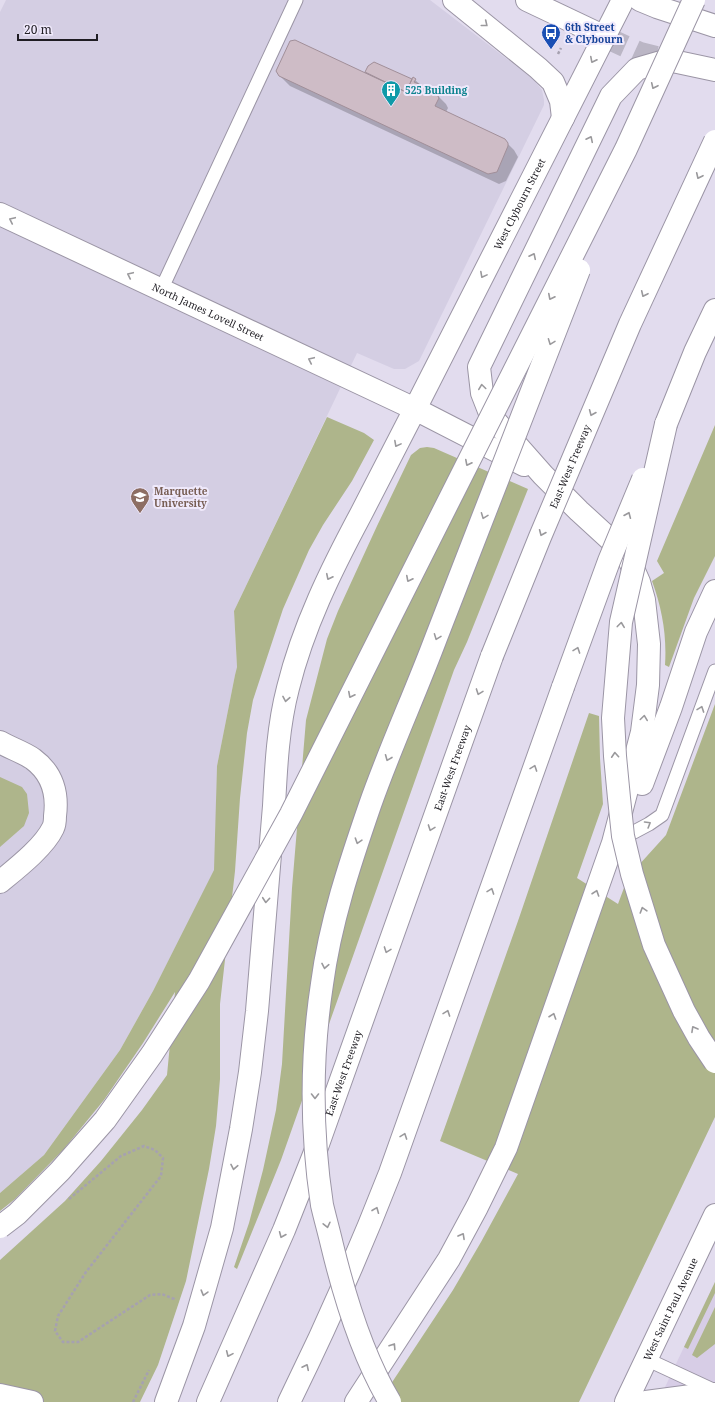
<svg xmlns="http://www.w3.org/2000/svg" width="715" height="1402" font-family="'Noto Serif',serif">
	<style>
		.built { fill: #d7cde6 }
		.education { fill: #d4cee3 }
		.green { fill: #aeb58b }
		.shadow { fill: #0003 }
		.building { fill: #cebcc6; stroke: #a18f99 }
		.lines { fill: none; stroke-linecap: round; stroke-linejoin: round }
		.primary-tunnel { stroke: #bbb6c5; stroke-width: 22; stroke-dasharray: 22 11; stroke-linecap: butt }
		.service-casing { stroke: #9b95a5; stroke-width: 15 }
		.minor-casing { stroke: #9b95a5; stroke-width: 24 }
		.tertiary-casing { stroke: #9b95a5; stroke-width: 24 }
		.secondary-casing { stroke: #9b95a5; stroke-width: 24 }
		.primary-casing { stroke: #9b95a5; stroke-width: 24 }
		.motorway-casing { stroke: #9b95a5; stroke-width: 24 }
		.path { stroke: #a6a1b0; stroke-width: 2.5; stroke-dasharray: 3 2; stroke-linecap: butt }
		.service { stroke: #fff; stroke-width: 13 }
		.minor { stroke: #fff; stroke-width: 22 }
		.tertiary { stroke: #fff; stroke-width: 22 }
		.secondary { stroke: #fff; stroke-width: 22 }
		.primary { stroke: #fff; stroke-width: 22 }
		.motorway { stroke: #fff; stroke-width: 22 }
		.motorway-bridge-casing { stroke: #9b95a5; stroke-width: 24; stroke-linecap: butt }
		.motorway-bridge { stroke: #fff; stroke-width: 22 }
		.oneway { stroke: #9a999c }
		.labels { text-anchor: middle; stroke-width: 4; stroke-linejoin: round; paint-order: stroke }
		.transit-label { font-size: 10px; font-weight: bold; fill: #164399; stroke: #efe9fb; text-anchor: start }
		.culture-label { font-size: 10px; font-weight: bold; fill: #0d838f; stroke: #efe9fb; text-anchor: start }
		.street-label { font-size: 10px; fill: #1f1d23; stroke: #efe9fb }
		.education-label { font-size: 10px; font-weight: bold; fill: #785e54; stroke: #efe9fb; text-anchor: start }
	</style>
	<rect width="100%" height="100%" fill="#e2dcee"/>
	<path class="built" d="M 715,1282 L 715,1402 L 658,1402 L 684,1347 Z"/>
	<path class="education" d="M 6,0 L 430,0 L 533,79 L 542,90 L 544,100 L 544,105 L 419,361 L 405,369 L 394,369 L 357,353 L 234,611 L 237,667 L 235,675 L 217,766 L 215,870 L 153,991 L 120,1050 L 44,1155 L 0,1193 L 0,12 Z"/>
	<path class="green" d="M 327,417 L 364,433 L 374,440 L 352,481 L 323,525 L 309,550 L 283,609 L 253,700 L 247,733 L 240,798 L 235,871 L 220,1004 L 220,1079 L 216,1126 L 209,1169 L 186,1281 L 158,1365 L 140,1402 L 0,1402 L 0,1260 L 65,1201 L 101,1161 L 142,1110 L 167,1075 L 175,992 L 143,1043 L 104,1100 L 63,1150 L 15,1199 L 0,1211 L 0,1193 L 44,1155 L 120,1050 L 153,991 L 214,870 L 217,766 L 235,675 L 237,667 L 234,611 Z
		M 715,425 L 715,556 L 694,598 L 669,667 L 665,665 C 667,636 662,608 652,581 L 664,573 L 657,561 Z
		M 427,447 L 434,448 L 528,489 L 467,642 L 454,670 L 281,1160 L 237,1269 L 234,1267 L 249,1223 L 263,1170 L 276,1110 L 282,1064 L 292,888 L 306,720 L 327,639 L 338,611 L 377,526 L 411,455 L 420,448 Z
		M 715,704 L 715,1117 L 579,1402 L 379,1402 L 453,1290 L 481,1242 L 518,1174 L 440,1141 L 518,921 L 589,713 L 599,716 L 600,758 L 603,804 L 577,878 L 618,904 L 628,877 L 666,835 Z
		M 0,777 L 22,787 L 27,794 L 29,813 L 24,826 L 0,847 Z
		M 715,1282 L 715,1293 L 688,1349 L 684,1347 Z
		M 715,1307 L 715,1344 L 697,1358 L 692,1355 Z"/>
	<path class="shadow" d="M 374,63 L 413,81 L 415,80 L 422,86 L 436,94 L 446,104 L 448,108 L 446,112 L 504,140 L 514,150 L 518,157 L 506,181 L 499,184 L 290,86 L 280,76 L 365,74 L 368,67 Z"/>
	<path class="building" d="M 295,40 L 406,92 L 413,77 L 416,79 L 414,82 L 435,91 L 439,98 L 435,106 L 505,139 L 508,143 L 508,146 L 497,172 L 488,174 L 279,76 L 276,71 L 290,41 Z
		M 374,62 L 412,79 L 406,92 L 365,72 L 368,66 Z"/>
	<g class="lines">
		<path class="primary-tunnel" d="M 605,37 L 640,53 L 668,60"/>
		<defs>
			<path id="service" d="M 161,290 L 296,0
				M 619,840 L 649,824 L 662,815 L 715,671
				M 646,1359 L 715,1391"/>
			<path id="minor" d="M 0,742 C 10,748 23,752 33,759 C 52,773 58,793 55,816 C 55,819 55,824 53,828 C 44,847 17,868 0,882"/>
			<g id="tertiary">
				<path id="s1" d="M 0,214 L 415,409"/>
				<path id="s2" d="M 626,1402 L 715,1215"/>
			</g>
			<g id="secondary">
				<path d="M 454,0 L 538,68 L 553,82 L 561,101 L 563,118"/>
				<path id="s3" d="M 415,409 L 623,0"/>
			</g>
			<path id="primary" d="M 527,0 L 605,37
				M 640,0 L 657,7 L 715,26
				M 668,60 L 715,70"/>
			<g id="motorway">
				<path d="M 666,424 L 695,352 L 715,310"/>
				<path d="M 642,784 L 671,707 L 696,632 L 715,591"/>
				<path d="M 0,1395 L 32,1402"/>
				<path d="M 166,1402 L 194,1326 L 222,1228 L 241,1129 L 250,1072 L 257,1011 L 274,806 C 276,767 278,726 288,688 C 303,627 331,570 361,514 C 379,479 397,444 415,409 L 524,465"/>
				<path id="s4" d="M 208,1402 L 284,1230 L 317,1147 L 492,656"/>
				<path d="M 289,1402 C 326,1327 360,1250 390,1173 L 563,687"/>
				<path d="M 356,1402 L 449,1259 L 477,1207 L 506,1148 L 613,843 L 642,732 L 648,685 L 649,644 L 644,600 L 639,582 L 627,555 L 579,511 L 543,475 L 491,416 L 482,393 L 479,367 L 611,96 L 637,69 L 668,60"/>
				<path d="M 646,1402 L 699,1395 L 715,1394"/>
			</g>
		</defs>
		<use href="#service" class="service-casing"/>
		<use href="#minor" class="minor-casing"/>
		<use href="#tertiary" class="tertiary-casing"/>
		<use href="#secondary" class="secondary-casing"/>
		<use href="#primary" class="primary-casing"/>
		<use href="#motorway" class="motorway-casing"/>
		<path class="path" d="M 558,54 L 561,48
			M 69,1199 L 121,1156 L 144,1146 L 155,1150 L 163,1158 L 161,1176 L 86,1272 L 58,1316 L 55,1331 L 63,1342 L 78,1342 L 150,1295 L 162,1294 L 174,1299 L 175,1301
			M 133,1402 L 149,1370"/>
		<use href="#service" class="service"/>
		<use href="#minor" class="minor"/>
		<use href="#tertiary" class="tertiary"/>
		<use href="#secondary" class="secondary"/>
		<use href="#primary" class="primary"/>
		<use href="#motorway" class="motorway"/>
		<defs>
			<g id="motorway-bridge">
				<path d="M 666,424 L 621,622 L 613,718 L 615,756 L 619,798 L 623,836 L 632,874 L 654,945 L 684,1011 L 699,1038 L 715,1062"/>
				<path id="s5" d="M 492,656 L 540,537 L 630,324 L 715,141"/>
				<path d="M 563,687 L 609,561 L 643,479"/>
				<path d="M 0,1227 L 17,1214 L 60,1171 L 105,1120 L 152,1054 L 199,981 L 291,814 L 626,149 L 694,0"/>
				<path d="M 390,1402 C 362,1355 345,1299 332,1245 C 329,1232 325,1218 322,1205 C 311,1132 311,1056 322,984 C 330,923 350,863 370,805 C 390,748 415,694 436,638 C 484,515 531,392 579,270"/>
			</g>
		</defs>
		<use href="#motorway-bridge" class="motorway-bridge-casing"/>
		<use href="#motorway-bridge" class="motorway-bridge"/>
	</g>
	<defs><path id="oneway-chevron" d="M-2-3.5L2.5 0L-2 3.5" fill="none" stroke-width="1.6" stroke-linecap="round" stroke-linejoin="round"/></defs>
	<g class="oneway">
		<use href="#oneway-chevron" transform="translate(485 24) rotate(39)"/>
		<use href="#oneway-chevron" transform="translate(593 60) rotate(117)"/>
		<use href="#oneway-chevron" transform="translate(654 86) rotate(115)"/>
		<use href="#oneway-chevron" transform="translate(590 139) rotate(-64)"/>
		<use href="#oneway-chevron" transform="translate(699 176) rotate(115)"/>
		<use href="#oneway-chevron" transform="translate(12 220) rotate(-155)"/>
		<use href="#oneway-chevron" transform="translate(533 256) rotate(-64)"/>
		<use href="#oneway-chevron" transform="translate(130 275) rotate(-155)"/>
		<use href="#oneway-chevron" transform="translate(483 275) rotate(118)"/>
		<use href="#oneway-chevron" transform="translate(644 294) rotate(115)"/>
		<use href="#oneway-chevron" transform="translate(551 297) rotate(117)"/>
		<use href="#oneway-chevron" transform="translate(551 342) rotate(111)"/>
		<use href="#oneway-chevron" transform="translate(311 360) rotate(-155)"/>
		<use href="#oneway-chevron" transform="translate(482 387) rotate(-98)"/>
		<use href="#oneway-chevron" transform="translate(592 413) rotate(113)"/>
		<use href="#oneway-chevron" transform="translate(397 444) rotate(118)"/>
		<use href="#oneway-chevron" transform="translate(468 463) rotate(117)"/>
		<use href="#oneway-chevron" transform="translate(628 515) rotate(-67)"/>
		<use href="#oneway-chevron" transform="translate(484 516) rotate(111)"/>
		<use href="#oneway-chevron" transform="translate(542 533) rotate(113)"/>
		<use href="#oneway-chevron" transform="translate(329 577) rotate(116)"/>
		<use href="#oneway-chevron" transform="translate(409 579) rotate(117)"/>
		<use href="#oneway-chevron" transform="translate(621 625) rotate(-83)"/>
		<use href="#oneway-chevron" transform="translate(437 637) rotate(111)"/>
		<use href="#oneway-chevron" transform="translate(577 650) rotate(-70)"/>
		<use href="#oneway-chevron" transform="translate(479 692) rotate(110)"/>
		<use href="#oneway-chevron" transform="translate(351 695) rotate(117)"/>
		<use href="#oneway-chevron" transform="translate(286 699) rotate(100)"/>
		<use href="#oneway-chevron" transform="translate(701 709) rotate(-70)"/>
		<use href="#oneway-chevron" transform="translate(644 718) rotate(-82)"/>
		<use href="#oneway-chevron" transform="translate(615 755) rotate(-94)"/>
		<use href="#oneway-chevron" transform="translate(388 758) rotate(112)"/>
		<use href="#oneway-chevron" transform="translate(534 768) rotate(-70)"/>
		<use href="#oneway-chevron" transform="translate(648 824) rotate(-31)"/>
		<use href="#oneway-chevron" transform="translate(431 828) rotate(110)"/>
		<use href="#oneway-chevron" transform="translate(358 841) rotate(108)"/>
		<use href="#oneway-chevron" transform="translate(491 891) rotate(-70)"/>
		<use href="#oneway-chevron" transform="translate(596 893) rotate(-71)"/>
		<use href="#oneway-chevron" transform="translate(266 900) rotate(95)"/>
		<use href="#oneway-chevron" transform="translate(643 910) rotate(-107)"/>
		<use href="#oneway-chevron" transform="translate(387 950) rotate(110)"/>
		<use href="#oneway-chevron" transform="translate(325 966) rotate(101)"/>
		<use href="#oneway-chevron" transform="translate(447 1013) rotate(-70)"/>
		<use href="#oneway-chevron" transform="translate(553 1016) rotate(-71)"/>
		<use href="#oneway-chevron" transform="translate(694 1029) rotate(-119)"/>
		<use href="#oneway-chevron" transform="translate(315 1096) rotate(90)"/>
		<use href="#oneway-chevron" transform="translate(404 1136) rotate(-70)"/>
		<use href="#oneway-chevron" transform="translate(234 1167) rotate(101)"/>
		<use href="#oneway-chevron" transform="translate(376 1210) rotate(-68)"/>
		<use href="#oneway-chevron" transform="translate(327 1225) rotate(77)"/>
		<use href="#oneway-chevron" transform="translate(282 1235) rotate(113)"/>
		<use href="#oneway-chevron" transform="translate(462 1236) rotate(-61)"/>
		<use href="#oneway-chevron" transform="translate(204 1293) rotate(106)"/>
		<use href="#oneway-chevron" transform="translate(393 1346) rotate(-57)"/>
		<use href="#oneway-chevron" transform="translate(229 1354) rotate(114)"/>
		<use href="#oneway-chevron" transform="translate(306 1367) rotate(-64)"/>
	</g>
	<defs>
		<symbol id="bus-pin" viewBox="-11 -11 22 30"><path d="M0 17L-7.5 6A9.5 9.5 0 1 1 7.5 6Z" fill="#1a4fb4" stroke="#efe9fb"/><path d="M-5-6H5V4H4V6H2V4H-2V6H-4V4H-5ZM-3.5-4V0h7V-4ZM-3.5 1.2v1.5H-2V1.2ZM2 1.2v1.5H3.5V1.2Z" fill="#fff"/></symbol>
		<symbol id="building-pin" viewBox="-11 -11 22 30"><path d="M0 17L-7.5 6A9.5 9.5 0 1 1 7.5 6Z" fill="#0f9aa8" stroke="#efe9fb"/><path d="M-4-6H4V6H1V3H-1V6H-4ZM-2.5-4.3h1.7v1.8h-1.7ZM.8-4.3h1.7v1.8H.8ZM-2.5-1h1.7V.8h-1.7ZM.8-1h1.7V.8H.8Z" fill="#fff"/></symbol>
		<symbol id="university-pin" viewBox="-11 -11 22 30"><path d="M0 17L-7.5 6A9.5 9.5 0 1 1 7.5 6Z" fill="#8d6e63" stroke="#efe9fb"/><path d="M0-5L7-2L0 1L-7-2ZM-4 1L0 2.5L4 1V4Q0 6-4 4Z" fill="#fff"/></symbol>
	</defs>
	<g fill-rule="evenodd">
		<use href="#bus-pin" x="540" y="22" width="22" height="30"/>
		<use href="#building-pin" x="380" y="79" width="22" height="30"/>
		<use href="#university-pin" x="129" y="486" width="22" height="30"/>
	</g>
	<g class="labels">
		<g class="transit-label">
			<text x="565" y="31">6th Street<tspan x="565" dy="12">&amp; Clybourn</tspan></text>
		</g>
		<g class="culture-label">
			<text x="405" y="94">525 Building</text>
		</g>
		<g class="street-label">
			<text dy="4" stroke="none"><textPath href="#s3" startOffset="230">West Clybourn Street</textPath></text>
			<text dy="4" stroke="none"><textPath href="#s1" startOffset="230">North James Lovell Street</textPath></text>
			<text dy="4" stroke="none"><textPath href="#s5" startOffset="205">East-West Freeway</textPath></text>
			<text dy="4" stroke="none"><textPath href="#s4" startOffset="680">East-West Freeway</textPath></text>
			<text dy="4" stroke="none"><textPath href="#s4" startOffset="356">East-West Freeway</textPath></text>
			<text dy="4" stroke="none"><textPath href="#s2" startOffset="103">West Saint Paul Avenue</textPath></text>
		</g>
		<g class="education-label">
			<text x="154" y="495">Marquette<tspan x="154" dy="12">University</tspan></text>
		</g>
	</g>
	<path d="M18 34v6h79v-6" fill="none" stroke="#1f1d23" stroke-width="2"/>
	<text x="24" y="34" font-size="12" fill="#1f1d23" stroke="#efe9fb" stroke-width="3" paint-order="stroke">20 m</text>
</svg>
